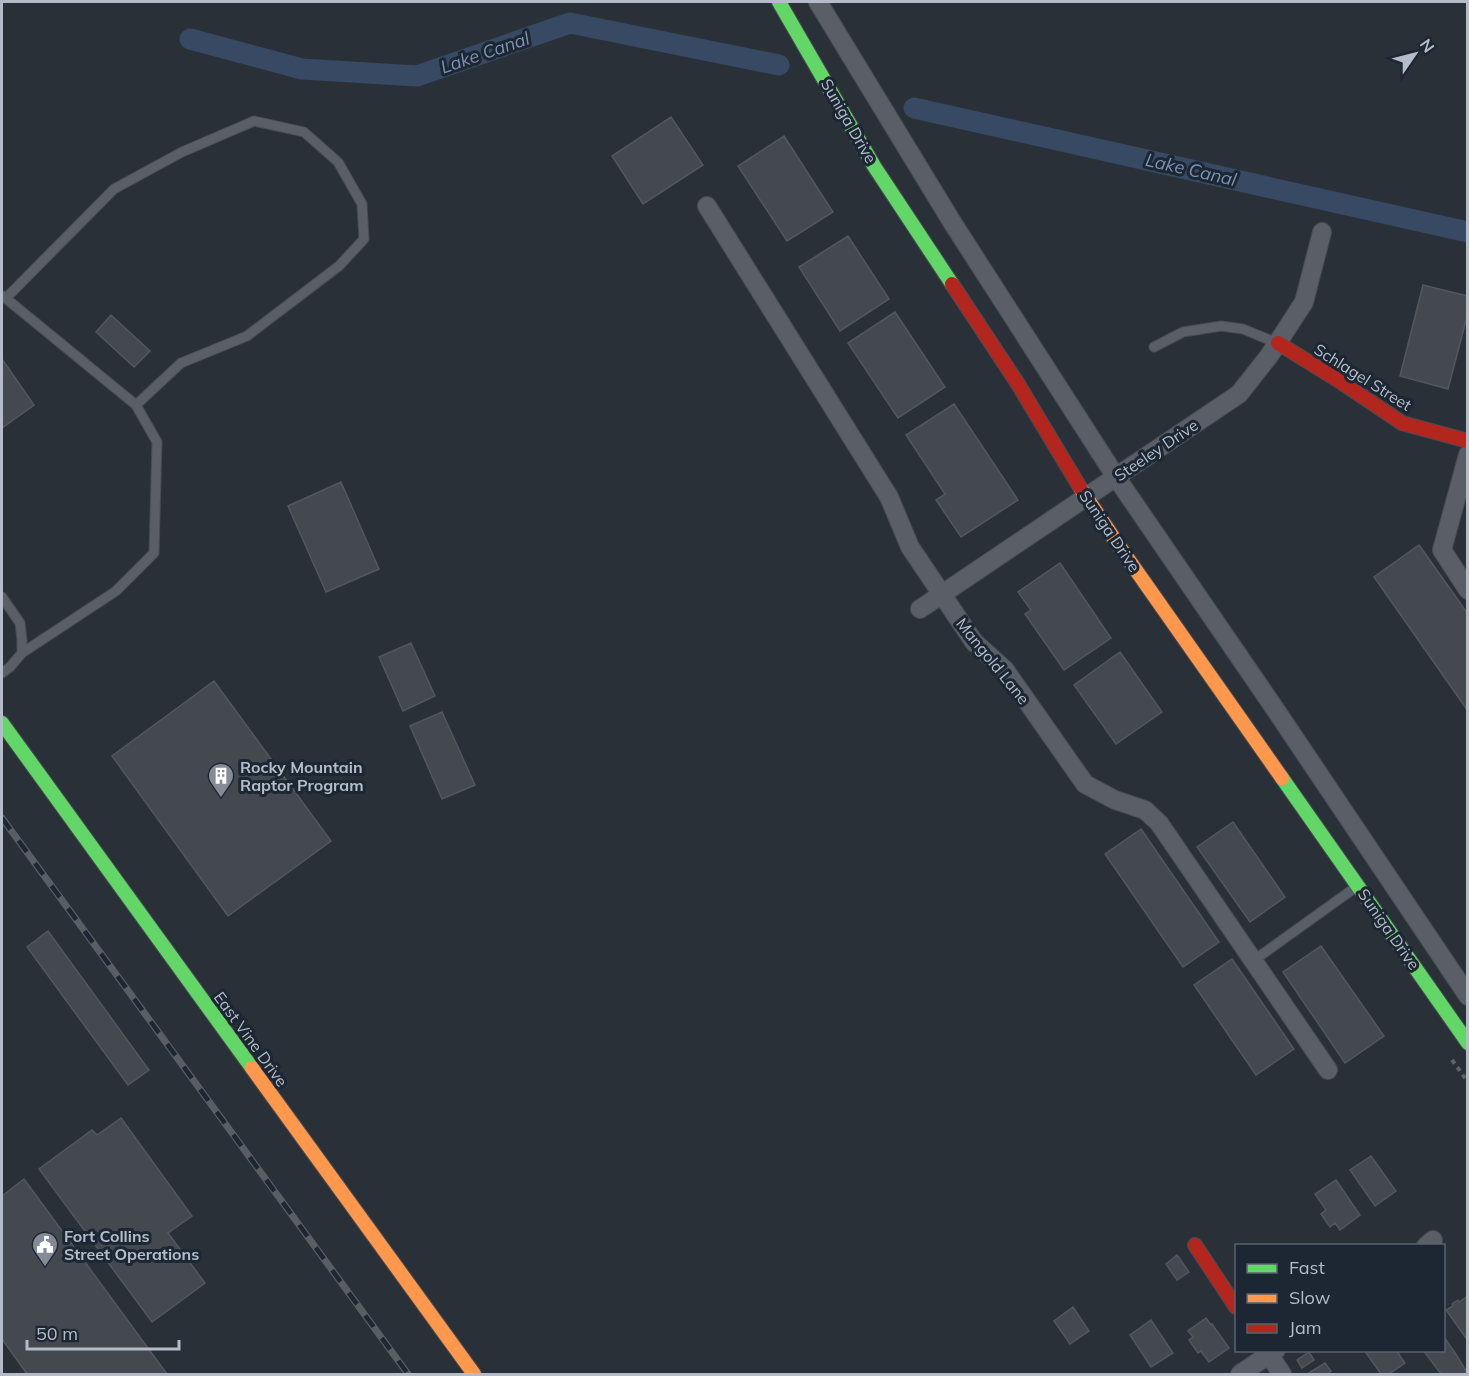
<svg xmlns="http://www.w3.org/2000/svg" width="1469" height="1376" font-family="Mulish,sans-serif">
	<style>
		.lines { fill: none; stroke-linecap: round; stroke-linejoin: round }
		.canal { stroke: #384963; stroke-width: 21 }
		.building { fill: #444950; stroke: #52575f; stroke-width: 1.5 }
		.lane-casing { stroke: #484c53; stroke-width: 11 }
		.street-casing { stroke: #484c53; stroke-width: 20 }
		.fast-casing { stroke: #484c53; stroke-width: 16 }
		.slow-casing { stroke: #484c53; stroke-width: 16 }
		.jam-casing { stroke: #484c53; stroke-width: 16 }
		.path { stroke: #5d636a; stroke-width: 4; stroke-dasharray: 4.5 4.5; stroke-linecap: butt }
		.lane { stroke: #5a5e66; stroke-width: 9 }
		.street { stroke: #5a5e66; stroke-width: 18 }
		.fast { stroke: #63d668; stroke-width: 14 }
		.slow { stroke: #ff974d; stroke-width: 14 }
		.jam { stroke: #b3261e; stroke-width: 14 }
		.rail-casing { stroke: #595d64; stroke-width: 7 }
		.rail { stroke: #1d2633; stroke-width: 4.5; stroke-dasharray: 14; stroke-linecap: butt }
		.labels { text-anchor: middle; stroke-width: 6; stroke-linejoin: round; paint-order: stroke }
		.street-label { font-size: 16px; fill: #b4bcc9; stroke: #1d2633 }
		.poi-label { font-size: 16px; font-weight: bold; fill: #b4bcc9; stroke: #1d2633; text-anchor: start }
		.water-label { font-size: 18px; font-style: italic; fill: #7c92b1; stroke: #1d2633 }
	</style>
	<rect width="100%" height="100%" fill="#2a3038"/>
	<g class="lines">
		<path class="canal" d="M 190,39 L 302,69 L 417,76 L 570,23 L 779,65
			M 914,108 L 1468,232"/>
	</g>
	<path class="building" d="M 671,117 L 703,165 L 643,204 L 612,156 Z
		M 784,136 L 833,212 L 787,241 L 738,166 Z
		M 848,236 L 889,299 L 840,331 L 799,267 Z
		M 1423,285 L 1468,296 L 1468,313 L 1448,389 L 1400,376 Z
		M 895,312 L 945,387 L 898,418 L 848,343 Z
		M 111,315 L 150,351 L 134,367 L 96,332 Z
		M 2,359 L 34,405 L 2,428 Z
		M 954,404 L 1018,500 L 961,537 L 936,500 L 945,494 L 906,435 Z
		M 341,482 L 379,569 L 326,592 L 288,506 Z
		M 1419,545 L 1468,614 L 1468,711 L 1374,577 Z
		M 1060,563 L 1111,638 L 1064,670 L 1025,614 L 1031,610 L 1018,592 Z
		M 411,643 L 435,696 L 403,711 L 379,657 Z
		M 1120,652 L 1162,712 L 1116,744 L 1074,685 Z
		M 214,681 L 331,841 L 228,916 L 112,756 Z
		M 442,712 L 475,785 L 442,799 L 410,726 Z
		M 1233,822 L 1285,897 L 1250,922 L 1197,847 Z
		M 1141,829 L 1219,942 L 1183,967 L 1105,854 Z
		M 48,931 L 149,1070 L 128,1085 L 27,947 Z
		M 1321,946 L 1384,1036 L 1345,1063 L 1283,972 Z
		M 1232,959 L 1294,1049 L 1256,1075 L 1194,985 Z
		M 121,1118 L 192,1216 L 168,1233 L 205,1283 L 152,1322 L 39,1169 L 92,1130 L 97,1135 Z
		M 1371,1156 L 1396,1191 L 1375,1206 L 1350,1170 Z
		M 24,1179 L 167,1374 L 27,1374 L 2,1339 L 2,1196 Z
		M 1336,1180 L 1360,1215 L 1340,1230 L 1335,1223 L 1330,1227 L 1321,1214 L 1326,1210 L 1315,1194 Z
		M 1177,1255 L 1189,1272 L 1177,1280 L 1166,1264 Z
		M 1468,1296 L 1468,1341 L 1446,1310 L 1453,1306 L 1452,1304 L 1458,1300 L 1459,1302 Z
		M 1073,1307 L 1089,1331 L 1070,1344 L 1054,1321 Z
		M 1206,1318 L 1211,1325 L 1212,1324 L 1229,1348 L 1209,1362 L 1201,1351 L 1198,1353 L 1189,1340 L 1193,1337 L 1188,1331 Z
		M 1151,1320 L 1173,1353 L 1151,1367 L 1130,1335 Z
		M 1444,1337 L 1457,1356 L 1468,1374 L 1441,1374 L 1423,1350 L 1444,1350 Z
		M 1364,1350 L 1396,1350 L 1405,1363 L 1389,1374 L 1381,1374 Z
		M 1309,1352 L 1314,1360 L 1302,1368 L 1297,1360 Z
		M 1325,1363 L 1331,1371 L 1327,1374 L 1310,1374 L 1309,1373 Z"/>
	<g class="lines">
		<defs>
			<path id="lane" d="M 3,296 L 136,405 L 157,442 L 154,553 L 116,591 L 22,653
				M 6,298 L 114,189 L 182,152 L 254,121 L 304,132 L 338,162 L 362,204 L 364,239 L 339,266 L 247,336 L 181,363 L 136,405
				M 1154,347 L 1183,332 L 1221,326 L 1243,329 L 1277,343
				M 2,597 L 20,623 L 22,640 L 22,653 L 10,667 L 2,673
				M 1253,961 L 1356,887"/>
			<path id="street" d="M 818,2 L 952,222 L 1116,477 L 1273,706 L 1468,996
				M 707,206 L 889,497 L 910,547 L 974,642 L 1005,670 L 1085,784 L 1115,800 L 1145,810 L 1159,823 L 1328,1070
				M 1468,455 L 1442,550 L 1468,590
				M 920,609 L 1239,394 L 1269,356 L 1304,302 L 1322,232
				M 1426,1246 L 1433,1240
				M 1266,1350 L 1282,1374
				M 1240,1374 L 1276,1350"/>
			<path id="fast" d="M 779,2 L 874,166 L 952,284
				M 2,723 L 252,1068
				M 1282,778 L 1468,1043"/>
			<path id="slow" d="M 1081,489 L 1119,546 L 1282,778
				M 252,1068 L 474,1374"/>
			<path id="jam" d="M 952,284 L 1018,384 L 1081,489
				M 1278,343 L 1341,382 L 1402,423 L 1468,441
				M 1195,1245 L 1236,1307"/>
		</defs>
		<use href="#lane" class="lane-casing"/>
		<use href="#street" class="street-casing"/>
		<use href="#fast" class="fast-casing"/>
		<use href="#slow" class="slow-casing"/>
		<use href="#jam" class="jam-casing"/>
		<path class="path" d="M 1452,1060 L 1468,1082"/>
		<use href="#lane" class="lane"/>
		<use href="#street" class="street"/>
		<use href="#fast" class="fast"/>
		<use href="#slow" class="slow"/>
		<use href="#jam" class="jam"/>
		<defs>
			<path id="rail" d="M 2,818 L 408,1374"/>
		</defs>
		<use href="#rail" class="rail-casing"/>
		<use href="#rail" class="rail"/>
	</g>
	<defs>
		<symbol id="building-pin" viewBox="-11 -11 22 30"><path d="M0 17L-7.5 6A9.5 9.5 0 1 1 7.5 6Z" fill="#848b96" stroke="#1d2633"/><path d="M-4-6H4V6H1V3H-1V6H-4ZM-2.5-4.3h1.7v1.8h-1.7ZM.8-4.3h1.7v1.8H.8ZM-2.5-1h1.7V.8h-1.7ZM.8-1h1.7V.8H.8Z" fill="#fff"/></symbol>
		<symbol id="civic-pin" viewBox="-11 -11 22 30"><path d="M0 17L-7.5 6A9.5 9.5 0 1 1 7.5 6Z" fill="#848b96" stroke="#1d2633"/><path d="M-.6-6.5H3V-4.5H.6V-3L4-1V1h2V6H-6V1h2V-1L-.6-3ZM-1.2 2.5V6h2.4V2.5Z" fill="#fff"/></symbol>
	</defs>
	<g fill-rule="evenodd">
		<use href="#building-pin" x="206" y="761" width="30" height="40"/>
		<use href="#civic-pin" x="30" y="1230" width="30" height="40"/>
	</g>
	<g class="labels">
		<g class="street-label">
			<text transform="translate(849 121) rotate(60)" y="6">Suniga Drive</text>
			<text transform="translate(1363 377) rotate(32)" y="6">Schlagel Street</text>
			<text transform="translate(1156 450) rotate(-34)" y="6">Steeley Drive</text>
			<text transform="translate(1110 531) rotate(56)" y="6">Suniga Drive</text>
			<text transform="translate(993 661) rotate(51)" y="6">Mangold Lane</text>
			<text transform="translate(1389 929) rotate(55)" y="6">Suniga Drive</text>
			<text transform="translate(251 1039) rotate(54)" y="6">East Vine Drive</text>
		</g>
		<g class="poi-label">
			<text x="240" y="773">Rocky Mountain<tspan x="240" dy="18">Raptor Program</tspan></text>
			<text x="64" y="1242">Fort Collins<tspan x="64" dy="18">Street Operations</tspan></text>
		</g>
		<g class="water-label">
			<text transform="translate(485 53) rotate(-19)" y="6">Lake Canal</text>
			<text transform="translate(1191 170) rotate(13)" y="6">Lake Canal</text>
		</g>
	</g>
	<rect width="1469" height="1376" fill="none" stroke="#b4bcc9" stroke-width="6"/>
	<rect x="1235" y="1244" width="210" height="108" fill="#1d2633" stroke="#59626f" stroke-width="1.5"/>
	<rect x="1247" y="1264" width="30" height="9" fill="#63d668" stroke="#59626f" stroke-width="1.5"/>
	<text x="1289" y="1274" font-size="18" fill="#b4bcc9">Fast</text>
	<rect x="1247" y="1294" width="30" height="9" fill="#ff974d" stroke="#59626f" stroke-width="1.5"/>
	<text x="1289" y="1304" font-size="18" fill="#b4bcc9">Slow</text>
	<rect x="1247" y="1324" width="30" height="9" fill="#b3261e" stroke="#59626f" stroke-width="1.5"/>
	<text x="1289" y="1334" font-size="18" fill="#b4bcc9">Jam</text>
	<g transform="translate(1415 54) rotate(55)" stroke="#1d2633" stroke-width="4.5" paint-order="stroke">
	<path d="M0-4.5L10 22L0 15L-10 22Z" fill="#b4bcc9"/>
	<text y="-9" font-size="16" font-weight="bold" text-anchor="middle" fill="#b4bcc9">N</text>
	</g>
	<path d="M27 1340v9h152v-9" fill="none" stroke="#b4bcc9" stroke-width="3"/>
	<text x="36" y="1340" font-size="18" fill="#b4bcc9" stroke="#1d2633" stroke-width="4.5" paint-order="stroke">50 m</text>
</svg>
